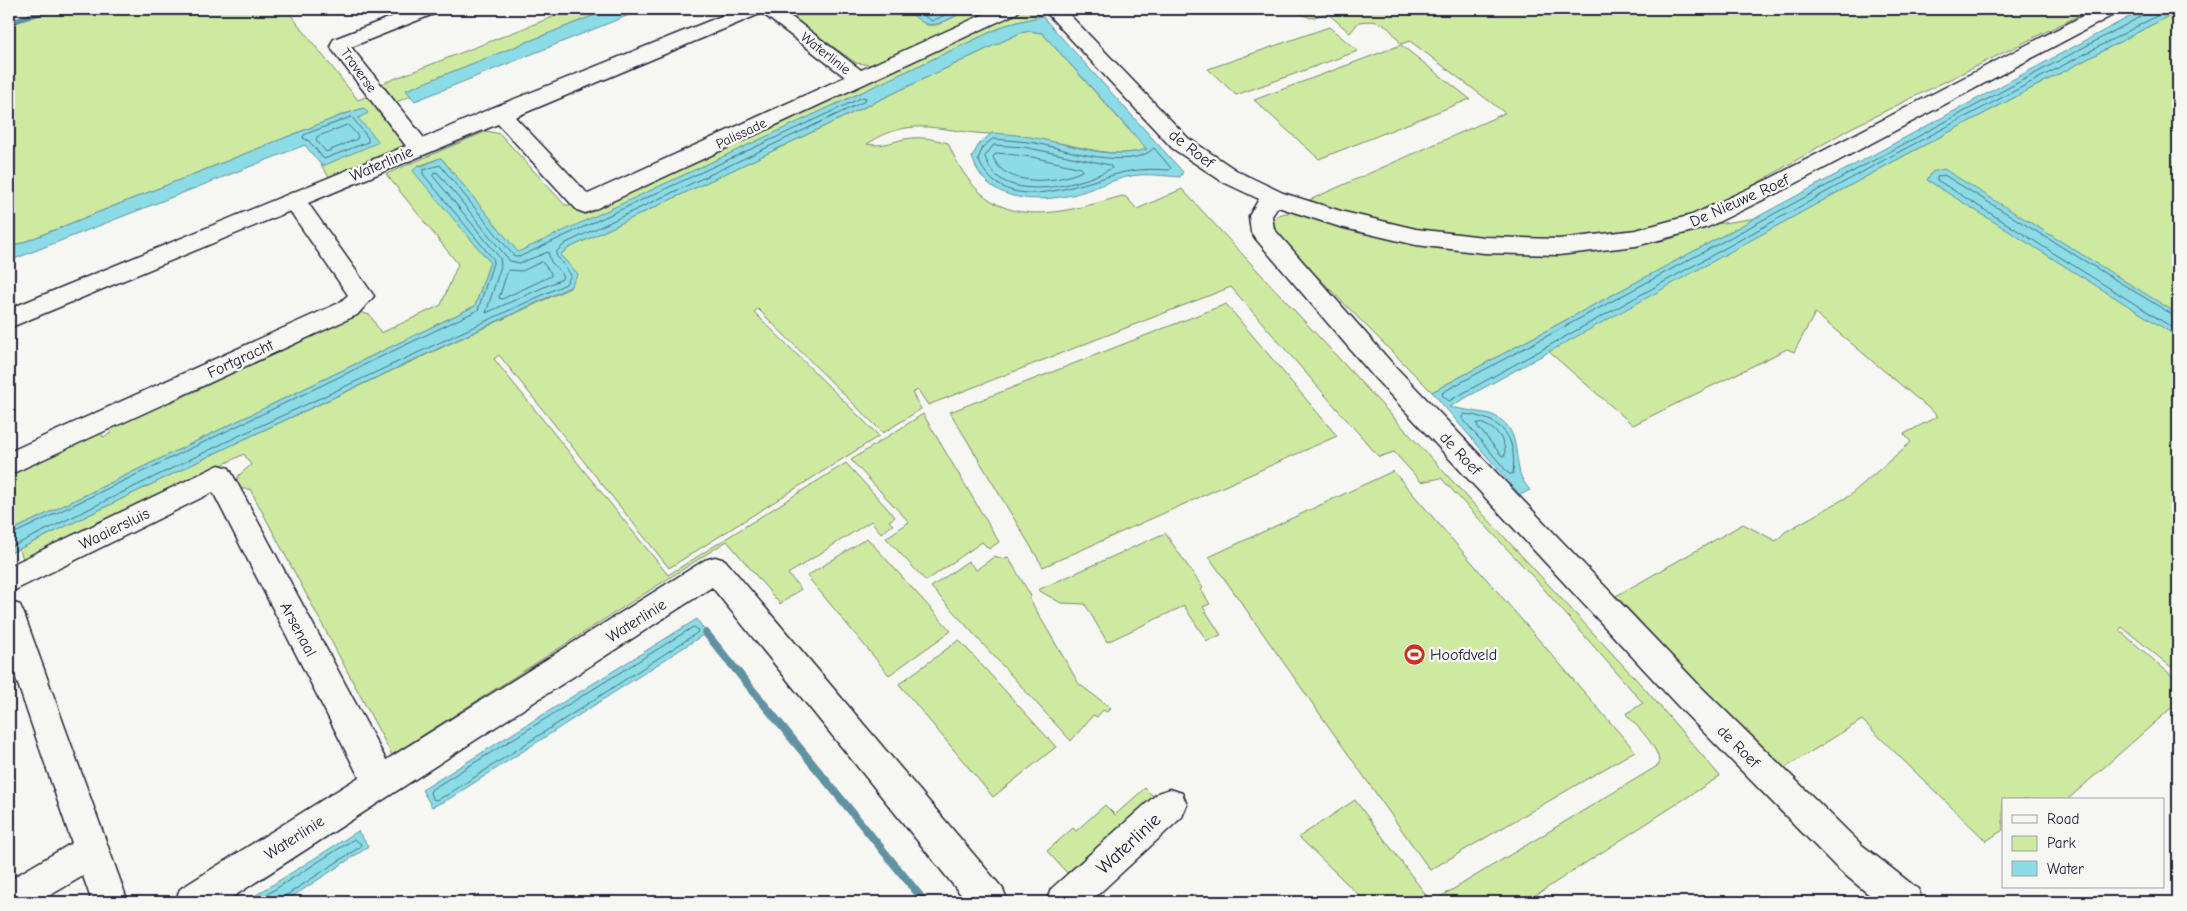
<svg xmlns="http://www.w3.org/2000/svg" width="2187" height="911" font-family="'Comic Neue',sans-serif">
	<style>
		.green { fill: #cee9a0; stroke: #78866e }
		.water { fill: #8bdce6; stroke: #6192a2 }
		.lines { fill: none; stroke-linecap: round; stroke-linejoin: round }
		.shore { stroke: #4c6c7f; stroke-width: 1 }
		.stream-far1 { stroke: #6192a2; stroke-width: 5.5 }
		.stream { stroke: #6192a2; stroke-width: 8 }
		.minor-casing { stroke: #22223b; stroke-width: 3 }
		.minor { fill: #f6f6f2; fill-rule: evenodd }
		.labels { text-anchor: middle; stroke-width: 5; stroke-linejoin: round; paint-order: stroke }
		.far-street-label { font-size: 14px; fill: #22223b; stroke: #f6f6f2 }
		.street-label { font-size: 16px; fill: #22223b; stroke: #f6f6f2 }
		.poi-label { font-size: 16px; fill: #22223b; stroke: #f6f6f2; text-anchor: start }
		.near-street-label { font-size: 19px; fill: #22223b; stroke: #f6f6f2 }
	</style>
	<rect width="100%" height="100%" fill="#f6f6f2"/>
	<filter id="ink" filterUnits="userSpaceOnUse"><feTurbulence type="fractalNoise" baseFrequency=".02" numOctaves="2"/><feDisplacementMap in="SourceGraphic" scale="10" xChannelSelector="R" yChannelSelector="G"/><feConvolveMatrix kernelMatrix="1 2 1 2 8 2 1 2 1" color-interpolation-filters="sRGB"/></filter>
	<g filter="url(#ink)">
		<path class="green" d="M 57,9 L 286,9 L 358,100 L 368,96 L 404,141 L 404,146 L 329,177 L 321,165 L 325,165 L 358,118 L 367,113 L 364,108 L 342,115 L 9,248 L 9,25 Z
			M 573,9 L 610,9 L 407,90 L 411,96 L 396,102 L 381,84 Z
			M 780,9 L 905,9 L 927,25 L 937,25 L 956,16 L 964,9 L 997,9 L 872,65 L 856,63 Z
			M 1286,9 L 2092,9 L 1849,129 L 1722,204 L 1678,221 L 1626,233 L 1576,238 L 1512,241 L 1429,233 L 1372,220 L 1307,201 L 1505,113 L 1410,41 L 1401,44 C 1388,25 1382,19 1359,22 L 1350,33 L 1327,13 L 1311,18 Z
			M 1027,10 L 1042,16 L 1006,25 L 518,253 L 442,159 L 440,158 L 422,165 L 418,165 L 414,171 L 490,262 L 475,306 L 9,532 L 9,472 L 100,430 L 103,437 L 111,433 L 108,426 L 163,401 L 172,402 L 340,323 L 344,317 L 355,311 L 370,315 L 381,333 L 441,305 L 458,264 L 386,174 L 487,131 L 500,134 L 565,205 L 574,205 L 581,213 L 1014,11 Z
			M 2178,11 L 2178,584 L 2176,586 L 2178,587 L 2178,663 L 2171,667 L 2122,627 L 2119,630 L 2178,681 L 2178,702 L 2067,800 L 2003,800 L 2003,830 L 1986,841 L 1862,720 L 1780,771 L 1616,596 L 1743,524 L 1776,541 L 1785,532 L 1849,496 L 1911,442 L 1904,434 L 1938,416 L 1815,313 L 1794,352 L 1787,349 L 1633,425 L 1548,351 L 1898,159 Z
			M 1329,27 L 1358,51 L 1236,95 L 1208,69 Z
			M 1030,31 L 1042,33 L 1147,150 C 1108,158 1090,148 1053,142 C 1032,138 1010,135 989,134 C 941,132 913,114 867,144 C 883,147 890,142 905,139 C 920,136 934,139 948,143 C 985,232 1044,219 1122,196 L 1126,197 L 1137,209 L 1182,189 L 1645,689 L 1720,776 L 1525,902 L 1366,902 L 1299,837 L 1355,800 L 1429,899 L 1437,899 L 1659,765 C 1660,747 1637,727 1626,714 L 1643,703 L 1536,580 L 1441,478 L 1421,482 L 1394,452 L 1379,457 L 1231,287 L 928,405 L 918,390 L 912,393 L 921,409 L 883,433 L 758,309 L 754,312 L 879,436 L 669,568 L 499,355 L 494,359 L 668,575 L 846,463 L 895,517 L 889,521 L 893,525 L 881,533 L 871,521 L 788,574 L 801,589 L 780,604 L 727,541 L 392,755 L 250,489 L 239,489 L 236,481 L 239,475 L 251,465 L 244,454 L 25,563 L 19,549 L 236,443 L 570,288 L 577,274 L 560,255 L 569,248 L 1020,33 Z
			M 1401,45 L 1470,99 L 1319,159 L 1254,100 Z
			M 1296,212 L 1518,254 L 1590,252 L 1667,240 L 1710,225 L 1756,218 L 1432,392 L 1267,226 C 1274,214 1283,213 1296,212 Z
			M 1226,304 L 1337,436 L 1043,567 L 950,412 Z
			M 923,414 L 999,542 L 989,549 L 982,542 L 926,581 L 886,538 L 909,522 L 851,460 Z
			M 1393,471 L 1635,751 L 1430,870 L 1209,557 Z
			M 1165,533 L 1203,588 L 1201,590 L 1210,604 L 1203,607 L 1221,635 L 1207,641 L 1184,606 L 1107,642 L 1085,604 L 1061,603 L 1038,590 Z
			M 867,538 L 951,631 L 889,675 L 807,576 Z
			M 995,556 L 1002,559 L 1008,557 L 1031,596 L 1029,598 L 1079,684 L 1111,708 L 1107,712 L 1103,710 L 1097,717 L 1093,715 L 1071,741 L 931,587 L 968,561 L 976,570 Z
			M 959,640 L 1056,747 L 993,797 L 899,684 Z
			M 1145,788 L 1154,797 L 1067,873 L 1047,851 L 1073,828 L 1076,831 L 1105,805 L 1115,815 Z"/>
		<path class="water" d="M 610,9 L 644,9 L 415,101 L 406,90 Z
			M 905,9 L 964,9 C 960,15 953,17 947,20 C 925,30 923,22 905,9 Z
			M 2144,9 L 2178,9 L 2178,11 L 1898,159 L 1449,407 L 1490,414 C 1518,425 1514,446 1519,469 C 1520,477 1525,484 1530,490 L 1520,495 L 1432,392 Z
			M 1042,16 L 1183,172 L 1180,177 C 1163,176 1148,173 1131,176 C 1111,180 1092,190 1072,195 C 1034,203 986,202 972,157 L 979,144 L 992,133 C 1013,134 1034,137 1054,142 C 1086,149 1114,159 1147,149 L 1042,33 L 1030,31 L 1020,33 L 569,248 L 560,255 L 578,274 L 570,287 L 236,443 L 9,554 L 9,532 L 475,306 L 490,262 L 413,171 L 418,165 L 422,166 L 440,158 L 442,159 L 518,252 L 1006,25 Z
			M 364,108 L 368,113 L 358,118 L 379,142 L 325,165 L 321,165 L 305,145 L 9,261 L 9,248 L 342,115 Z
			M 1944,169 L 2178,314 L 2178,337 L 1927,180 L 1932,172 Z
			M 697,619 L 706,633 L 449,799 L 432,807 L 422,790 Z
			M 358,831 L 368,846 L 365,849 L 284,902 L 245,902 Z"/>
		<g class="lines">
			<path class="shore" d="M 913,9 L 932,21 L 958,9
				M 2145,9 L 2142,16 L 1443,392 L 1442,395 L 1449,401 L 1895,154 L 2170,9
				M 352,117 L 368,138 L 368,142 L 324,159 L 309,141 L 303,138 L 304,135 Z
				M 348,125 L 358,136 L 357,139 L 326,152 L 316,140 L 317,137 Z
				M 993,139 C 1007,140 1021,141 1035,143 C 1065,149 1130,172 1154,148 L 1171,168 L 1169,170 C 1156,169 1143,169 1130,171 C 1083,180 1005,222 978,159 L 983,147 Z
				M 994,145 L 1024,147 L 1110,165 L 1112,168 C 1084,184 1016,202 992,171 C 989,167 987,161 985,157 Z
				M 998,153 L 1032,157 L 1081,168 L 1082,171 C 1058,183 1004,188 993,157 Z
				M 435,172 L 438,173 L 510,261 L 520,263 L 548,252 L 551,262 L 563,275 L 562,279 L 486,313 L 501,266 L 500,258 L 433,176 Z
				M 542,262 L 551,273 L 551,276 L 502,299 L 499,298 L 508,270 L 522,271 Z
				M 2178,318 L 1944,175 L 1937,177 L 1937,180 L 2178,331
				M 1464,414 C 1502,418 1517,436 1513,474 L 1509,474 L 1462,418 Z
				M 1480,423 C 1496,428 1506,439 1505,456 L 1502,456 L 1478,427 L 1477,424 Z
				M 9,536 L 478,310 L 494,260 L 423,174 L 423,170 L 440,165 L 513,255 L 519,257 L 863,97 L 866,98 L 865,101 L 566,243 L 557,251 L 556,255 L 571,275 L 566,284 L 234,438 L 9,548
				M 694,627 L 698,630 L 697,633 L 447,795 L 436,800 L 433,799 L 430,793 L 431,790 Z
				M 255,902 L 354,839 L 361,844 L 360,847 L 285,896 L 282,902"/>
			<path class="stream-far1" d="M 9,23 L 51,9"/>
			<path class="stream" d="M 706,633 L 925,902"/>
			<defs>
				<path id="minor" d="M 412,9 L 439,9 L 436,13 L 351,47 L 424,138 L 492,108 L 739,9 L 781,9 L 861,70 L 995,9 L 1020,9 L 1017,13 L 593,210 L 585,213 L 577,210 L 498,124 L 308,203 L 374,296 L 357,315 L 9,475 L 9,452 L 339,303 L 348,295 L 290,211 L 9,328 L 9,309 L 406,146 L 334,52 C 330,47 330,44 334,39 ZM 762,13 L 845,77 L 588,194 L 515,117 Z
					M 1043,9 L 1064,9 L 1188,138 L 1239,172 L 1283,193 L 1344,212 L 1416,229 L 1484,237 L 1559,239 L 1636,230 L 1692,215 L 1771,178 L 2096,9 L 2120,9 L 2117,13 L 1787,188 L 1708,227 L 1636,246 L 1559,255 L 1484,253 L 1416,245 L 1340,227 L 1278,207 L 1272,216 L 1274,229 L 1391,362 L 1698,684 L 1862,845 L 1918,889 L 1923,902 L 1878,902 L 1838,869 L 1676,704 L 1373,376 L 1255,238 L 1251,232 L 1249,216 L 1259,199 L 1223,182 L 1172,148 Z
					M 219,465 L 229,468 L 386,760 L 705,560 L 715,557 L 725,560 L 1003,889 L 1008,902 L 967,902 L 712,587 L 225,902 L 175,902 L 180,889 L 359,777 L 213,492 L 9,593 L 9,566 Z
					M 9,601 L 20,605 L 24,614 L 128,902 L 92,902 L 83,876 L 39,902 L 9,902 L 9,880 L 72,843 L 9,658 Z
					M 1170,789 L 1182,793 L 1187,805 L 1182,817 L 1090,902 L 1046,902 L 1051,889 L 1158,793 Z"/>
			</defs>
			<use href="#minor" class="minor-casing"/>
			<use href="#minor" class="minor"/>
		</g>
	</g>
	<defs>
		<symbol id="stadium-disc" viewBox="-11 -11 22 22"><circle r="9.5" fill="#c8321e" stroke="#f6f6f2"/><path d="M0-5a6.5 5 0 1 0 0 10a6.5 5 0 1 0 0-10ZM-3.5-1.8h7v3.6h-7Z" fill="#fff"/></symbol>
	</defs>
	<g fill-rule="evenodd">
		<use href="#stadium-disc" x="1402" y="642" width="25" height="25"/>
	</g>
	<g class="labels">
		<g class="far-street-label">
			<text transform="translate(826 53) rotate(38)" y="5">Waterlinie</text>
			<text transform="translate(359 70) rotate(54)" y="5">Traverse</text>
			<text transform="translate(741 133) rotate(-25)" y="5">Palissade</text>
		</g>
		<g class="street-label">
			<text transform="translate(1192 148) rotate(38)" y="6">de Roef</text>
			<text transform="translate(381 163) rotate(-23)" y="6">Waterlinie</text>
			<text transform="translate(1739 200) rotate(-24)" y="6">De Nieuwe Roef</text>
			<text transform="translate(240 358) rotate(-25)" y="6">Fortgracht</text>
			<text transform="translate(1461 453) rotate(47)" y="6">de Roef</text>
			<text transform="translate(114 528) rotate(-26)" y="6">Waaiersluis</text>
			<text transform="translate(636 620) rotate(-32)" y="6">Waterlinie</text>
			<text transform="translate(299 629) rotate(62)" y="6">Arsenaal</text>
			<text transform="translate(1739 746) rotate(45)" y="6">de Roef</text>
			<text transform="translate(294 837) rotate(-33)" y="6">Waterlinie</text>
		</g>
		<g class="poi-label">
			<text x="1430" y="660">Hoofdveld</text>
		</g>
		<g class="near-street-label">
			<text transform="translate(1128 843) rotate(-43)" y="7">Waterlinie</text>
		</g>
	</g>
	<rect width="2187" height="911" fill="none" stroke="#f6f6f2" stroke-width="30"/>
	<rect x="15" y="15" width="2157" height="881" fill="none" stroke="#22223b" stroke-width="2" filter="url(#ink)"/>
	<rect x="2002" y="798" width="162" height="90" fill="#f6f6f2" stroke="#a1a1a9"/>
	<rect x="2012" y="815" width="25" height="8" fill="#f6f6f2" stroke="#a1a1a9"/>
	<text x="2047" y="824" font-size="15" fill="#22223b">Road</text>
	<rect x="2012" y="836" width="25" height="15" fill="#cee9a0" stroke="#a1a1a9"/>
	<text x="2047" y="848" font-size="15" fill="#22223b">Park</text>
	<rect x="2012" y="861" width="25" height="15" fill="#8bdce6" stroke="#a1a1a9"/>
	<text x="2047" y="874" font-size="15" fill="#22223b">Water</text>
</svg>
